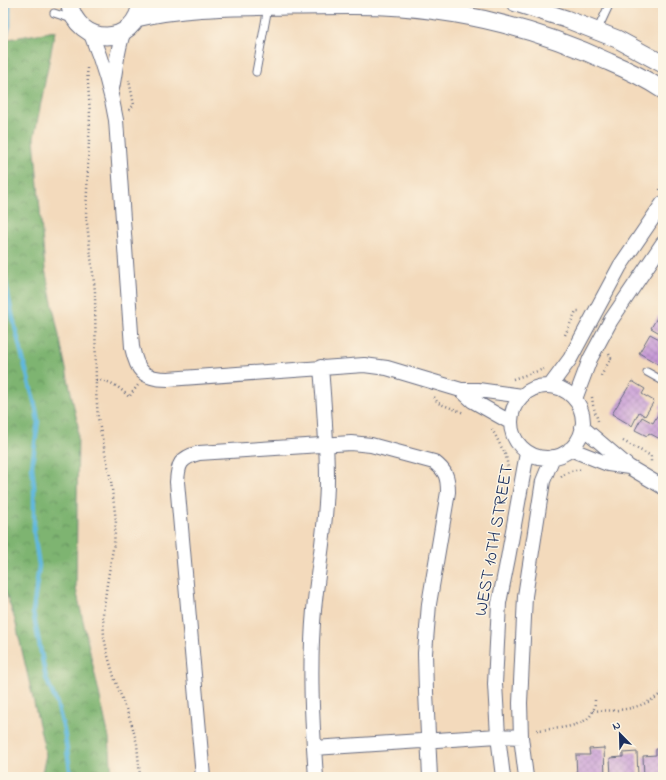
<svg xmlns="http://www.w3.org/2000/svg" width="666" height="780" font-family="'Indie Flower',sans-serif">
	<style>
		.forest { fill: url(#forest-crowns); stroke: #4c7268 }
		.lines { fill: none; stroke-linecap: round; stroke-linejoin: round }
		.stream { stroke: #61b8de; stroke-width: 4.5 }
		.building { fill: url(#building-cross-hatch) }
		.service-casing { stroke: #676b7f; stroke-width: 9 }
		.minor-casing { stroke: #676b7f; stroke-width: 16 }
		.tertiary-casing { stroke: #676b7f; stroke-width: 19 }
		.path { stroke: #676b7f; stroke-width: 2.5; stroke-dasharray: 1 3; stroke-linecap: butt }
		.service { stroke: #fff; stroke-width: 7 }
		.minor { stroke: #fff; stroke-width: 14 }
		.tertiary { stroke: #fff; stroke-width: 17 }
		.labels { text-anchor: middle; stroke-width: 3; stroke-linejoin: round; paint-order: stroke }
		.street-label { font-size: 18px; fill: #1b2f5e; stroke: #fcf5e5 }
	</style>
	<defs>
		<pattern id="forest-crowns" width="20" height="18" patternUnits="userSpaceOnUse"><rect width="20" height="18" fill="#7eb471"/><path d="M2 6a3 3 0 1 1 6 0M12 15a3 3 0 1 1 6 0" fill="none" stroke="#669360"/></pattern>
		<pattern id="building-cross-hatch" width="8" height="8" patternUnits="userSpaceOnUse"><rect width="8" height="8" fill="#c89bd7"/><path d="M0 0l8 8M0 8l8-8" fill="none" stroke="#a27fb2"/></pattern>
	</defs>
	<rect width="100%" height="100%" fill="#fcf5e5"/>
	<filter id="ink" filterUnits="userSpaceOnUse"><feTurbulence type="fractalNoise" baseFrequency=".025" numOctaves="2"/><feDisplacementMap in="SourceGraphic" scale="8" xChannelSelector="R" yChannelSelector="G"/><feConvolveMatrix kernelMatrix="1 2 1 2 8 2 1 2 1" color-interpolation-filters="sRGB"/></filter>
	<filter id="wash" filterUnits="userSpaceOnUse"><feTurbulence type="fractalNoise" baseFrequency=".012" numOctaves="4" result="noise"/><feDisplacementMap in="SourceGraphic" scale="16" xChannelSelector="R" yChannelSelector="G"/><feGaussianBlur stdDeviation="0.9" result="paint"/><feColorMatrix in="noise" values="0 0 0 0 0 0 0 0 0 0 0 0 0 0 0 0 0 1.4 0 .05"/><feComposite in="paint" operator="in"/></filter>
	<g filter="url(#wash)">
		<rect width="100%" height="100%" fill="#f3dabc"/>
		<path class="forest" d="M 55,31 L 34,138 L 45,269 L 78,426 L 76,589 L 109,738 L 112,777 L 41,777 L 46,755 L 15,620 L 3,585 L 3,40 Z"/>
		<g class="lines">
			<path class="stream" d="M 3,47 L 9,26 L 9,3
				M 3,262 C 9,312 24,361 36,409 L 38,421 L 32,466 L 34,486 L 34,533 L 39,566 L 33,612 L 46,678 L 57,704 L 64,730 L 71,777"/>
		</g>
		<g id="blocks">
			<path class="building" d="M 658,316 L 662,318 L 663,316 L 663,335 L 651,328 Z
				M 650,334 L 663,341 L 663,367 L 639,353 Z
				M 632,381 L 645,389 L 642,394 L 654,401 L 645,416 L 639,412 L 632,426 L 612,414 Z
				M 663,401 L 663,434 L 660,439 L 649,433 L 647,436 L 635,430 L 642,417 L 653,423 L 661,409 L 659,408 Z
				M 604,748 L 605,777 L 577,777 L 576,755 L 590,755 L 589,749 Z
				M 656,749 L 663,749 L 663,777 L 644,777 L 643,756 L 656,755 Z
				M 637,752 L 638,777 L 611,777 L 610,758 L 623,757 L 623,753 Z"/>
		</g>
	</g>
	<g filter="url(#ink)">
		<use href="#blocks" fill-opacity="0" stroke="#676b7f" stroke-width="1"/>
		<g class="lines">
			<defs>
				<path id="service" d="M 54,13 L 72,19
					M 597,31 L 610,3
					M 256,72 L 268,7
					M 647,372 L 663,381"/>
				<path id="minor" d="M 91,34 C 102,61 111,90 116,120 L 132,347 C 137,371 143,379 168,379 L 364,365 L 387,368 L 461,390 L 478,390 L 522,396
					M 111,93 C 116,72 116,51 124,31
					M511 422a36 36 0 1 1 72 0a36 36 0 1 1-72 0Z
					M 550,386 L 570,359 L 620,266 L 663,203
					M 461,390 L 473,401 L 510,422
					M 575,399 L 590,359 L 611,320 L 663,243
					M 582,427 L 629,467 L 663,487
					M 570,449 L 608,464 L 629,467
					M 314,748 L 498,736 L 521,737
					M 203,777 L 177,482 C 178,464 180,458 199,453 L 351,443 L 371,445 L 434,462 C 446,471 448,477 448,492 L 429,604 L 425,653 L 426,692 L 430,777
					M 316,777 C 312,721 309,666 314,610 C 318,567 327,523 327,480 C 327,442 324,405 321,367
					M 503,777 L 498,736 L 495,684 L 499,603 L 508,558 L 527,453
					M 526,777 L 521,737 L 520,703 L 525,596 L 543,481 L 553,457"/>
				<path id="tertiary" d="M 69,3 C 78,47 135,47 141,3
					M 516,3 L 566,19 L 617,39 L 663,64
					M 136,18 C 186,6 236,7 287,6 C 319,6 352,5 384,6 C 463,10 538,29 609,62 C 628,70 646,79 663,90"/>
			</defs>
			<use href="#service" class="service-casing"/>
			<use href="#minor" class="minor-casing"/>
			<use href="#tertiary" class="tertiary-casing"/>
			<path class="path" d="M 87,68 L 90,114 L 86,215 L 95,291 L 96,391 L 98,418 L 111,481 L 116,521 L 114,543 L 107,584 L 103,614 L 104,637 L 108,656 L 115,680 L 132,725 L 137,744 L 140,777
				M 129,110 L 134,105 L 129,80
				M 660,190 L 663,177
				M 565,335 L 576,311 L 580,311
				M 601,376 L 611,358 L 609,354
				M 513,379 L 544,369
				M 96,380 C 110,380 119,387 129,397 L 138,385
				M 434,397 L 438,403 L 464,413
				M 592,397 L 593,405 L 598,421
				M 492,429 L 506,456 L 508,468
				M 623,441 L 651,456 L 651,464
				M 561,477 C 567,472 573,469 582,470
				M 593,711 C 602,710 610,711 619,710 C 636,708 650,703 663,692
				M 537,730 C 552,729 587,728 593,711 C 595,707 595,702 595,698"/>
			<use href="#service" class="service"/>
			<use href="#minor" class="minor"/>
			<use href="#tertiary" class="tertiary"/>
		</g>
	</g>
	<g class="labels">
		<g class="street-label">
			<text transform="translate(493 540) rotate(-80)" y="6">WEST 10TH STREET</text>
		</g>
	</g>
	<rect width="666" height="780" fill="none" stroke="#fcf5e5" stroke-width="16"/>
	<g transform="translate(620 734) rotate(337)" stroke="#fcf5e5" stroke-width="3" paint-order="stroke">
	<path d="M0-3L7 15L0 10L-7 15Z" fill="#1b2f5e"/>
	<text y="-6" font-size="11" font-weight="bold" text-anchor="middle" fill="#1b2f5e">N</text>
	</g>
</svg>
